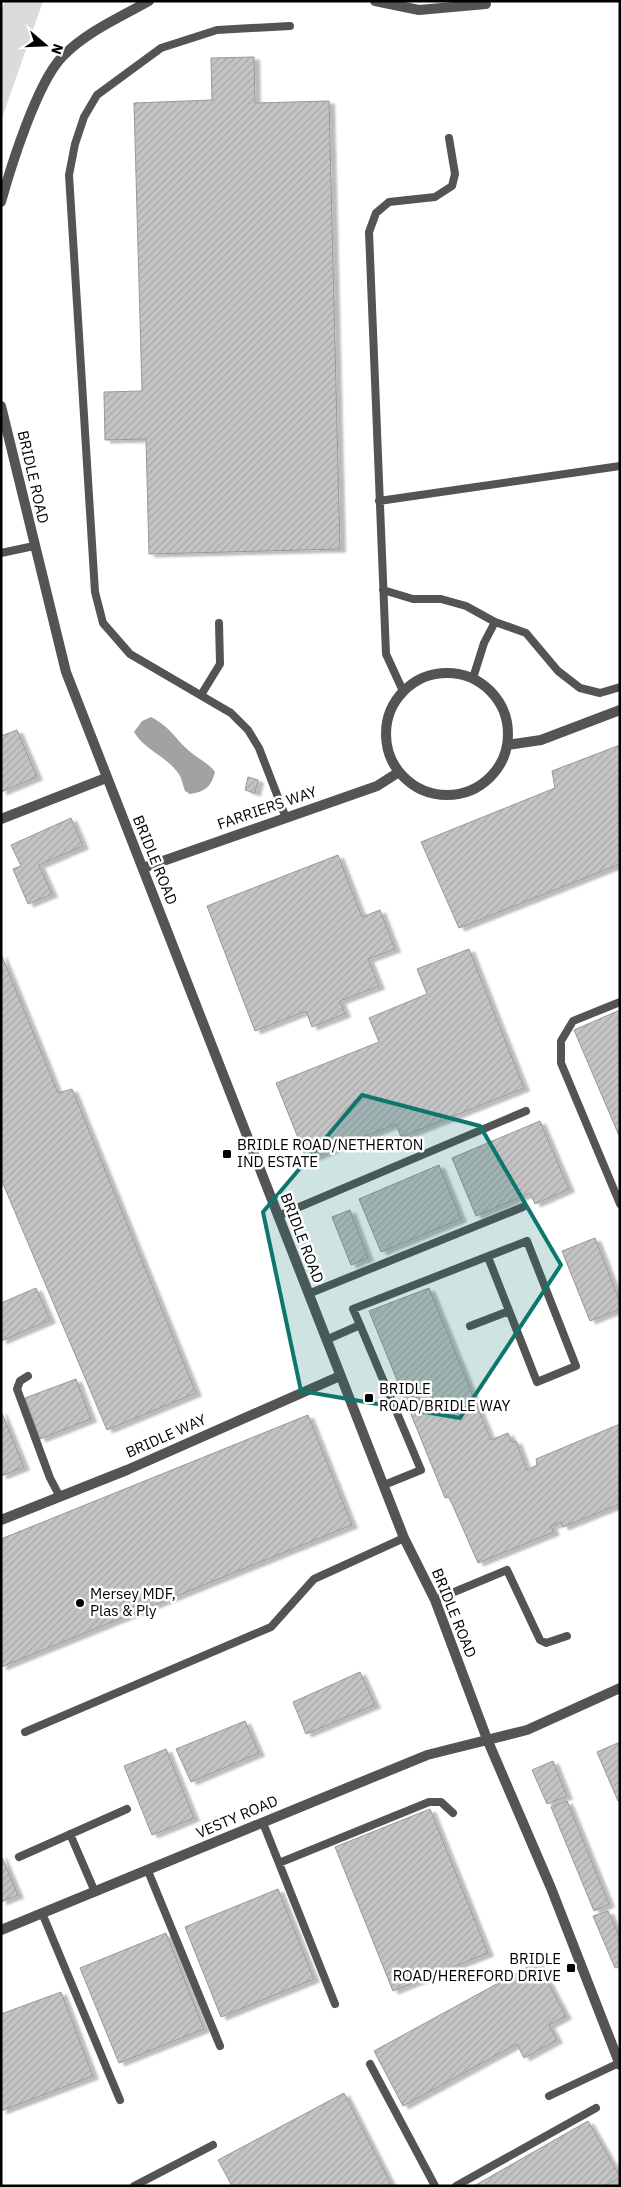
<svg xmlns="http://www.w3.org/2000/svg" width="621" height="2187" font-family="'IBM Plex Sans',sans-serif">
	<style>
		.green { fill: #dbdbdb }
		.water { fill: #a2a2a2 }
		.building { fill: url(#building-hatch); stroke: #989898; filter: url(#shadow) }
		.lines { fill: none; stroke-linecap: round; stroke-linejoin: round }
		.lane { stroke: #545454; stroke-width: 8 }
		.street { stroke: #545454; stroke-width: 10 }
		.marked { fill: #0f766e; fill-opacity: 0.2; stroke: #0f766e; stroke-width: 4; stroke-linejoin: round }
		.poi-dot { fill: #000; stroke: #fff; stroke-width: 2 }
		.labels { text-anchor: middle; stroke-width: 5; stroke-linejoin: round; paint-order: stroke }
		.street-label { font-size: 15px; fill: #000; stroke: #fff }
		.poi-label { font-size: 15px; fill: #000; stroke: #fff; text-anchor: start }
	</style>
	<defs>
		<pattern id="building-hatch" width="6" height="6" patternUnits="userSpaceOnUse" patternTransform="scale(1.25)"><rect width="6" height="6" fill="#c4c4c4"/><path d="M-1 1l2-2M0 6l6-6M5 7l2-2" fill="none" stroke="#a7a7a7"/></pattern>
		<filter id="shadow"><feDropShadow dx="5.5" dy="3" stdDeviation="1" flood-color="#0004"/></filter>
	</defs>
	<rect width="100%" height="100%" fill="#fff"/>
	<path class="green" d="M 5,1 L 43,1 L 1,121 L 1,11 Z"/>
	<path class="water" d="M 151,717 C 170,727 173,736 187,749 C 196,758 208,762 215,772 C 211,787 205,792 190,794 L 185,791 C 183,786 182,780 180,776 C 169,757 144,750 134,732 L 142,721 Z"/>
	<path class="building" d="M 254,57 L 255,103 L 329,101 L 340,549 L 149,554 L 146,439 L 105,440 L 104,392 L 142,391 L 134,103 L 212,100 L 211,58 Z
		M 17,730 L 37,777 L 1,792 L 1,736 Z
		M 620,745 L 620,864 L 459,928 L 421,842 L 555,788 L 552,771 Z
		M 248,777 L 258,780 L 255,793 L 245,790 Z
		M 71,818 L 83,846 L 39,865 L 52,894 L 28,904 L 13,869 L 21,866 L 11,845 Z
		M 338,855 L 362,917 L 380,910 L 395,949 L 368,959 L 379,986 L 340,1001 L 345,1014 L 312,1027 L 306,1011 L 255,1031 L 207,906 Z
		M 469,949 L 524,1088 L 401,1137 L 396,1124 L 307,1160 L 276,1083 L 379,1042 L 369,1018 L 427,994 L 417,969 Z
		M 1,954 L 58,1093 L 72,1089 L 196,1393 L 107,1430 L 1,1179 Z
		M 620,1010 L 620,1138 L 574,1030 Z
		M 540,1121 L 569,1189 L 535,1204 L 530,1193 L 476,1216 L 452,1158 Z
		M 439,1165 L 461,1219 L 381,1252 L 359,1199 Z
		M 350,1210 L 368,1258 L 351,1265 L 332,1217 Z
		M 595,1238 L 620,1302 L 620,1309 L 590,1321 L 562,1251 Z
		M 36,1288 L 50,1320 L 1,1341 L 1,1303 Z
		M 429,1288 L 491,1440 L 508,1433 L 512,1442 L 516,1441 L 527,1470 L 537,1465 L 536,1459 L 620,1424 L 620,1504 L 563,1527 L 561,1522 L 551,1526 L 554,1532 L 478,1563 L 449,1497 L 445,1498 L 369,1311 Z
		M 76,1379 L 91,1419 L 40,1439 L 25,1398 Z
		M 1,1411 L 24,1467 L 1,1476 Z
		M 308,1415 L 352,1525 L 1,1667 L 1,1539 Z
		M 360,1672 L 375,1705 L 306,1734 L 293,1702 Z
		M 245,1721 L 259,1753 L 191,1782 L 176,1749 Z
		M 620,1742 L 620,1801 L 618,1801 L 597,1752 Z
		M 166,1749 L 194,1818 L 152,1835 L 124,1766 Z
		M 553,1761 L 567,1796 L 547,1804 L 532,1770 Z
		M 567,1801 L 609,1904 L 594,1911 L 551,1807 Z
		M 430,1809 L 488,1953 L 393,1991 L 335,1847 Z
		M 1,1855 L 18,1895 L 1,1902 Z
		M 278,1889 L 314,1979 L 221,2017 L 185,1927 Z
		M 608,1911 L 620,1938 L 620,1966 L 615,1968 L 593,1916 Z
		M 166,1933 L 204,2029 L 119,2063 L 80,1968 Z
		M 537,1962 L 566,2016 L 549,2025 L 557,2040 L 524,2058 L 517,2044 L 403,2106 L 374,2051 Z
		M 61,1992 L 93,2076 L 1,2111 L 1,2014 Z
		M 344,2093 L 392,2186 L 232,2186 L 218,2160 Z
		M 588,2121 L 620,2177 L 605,2186 L 474,2186 Z"/>
	<g class="lines">
		<path class="lane" d="M 379,501 L 620,466
			M 1,553 L 34,546
			M 383,590 L 413,599 L 441,599 L 466,606 L 495,622 L 526,633 L 558,671 L 580,688 L 600,693 L 620,687
			M 473,678 L 484,643 L 495,622
			M 403,691 L 386,654 L 369,232 L 376,213 L 389,202 L 435,197 L 452,186 L 455,174 L 449,138
			M 201,695 L 220,664 L 219,623
			M 286,818 L 259,748 L 248,730 L 231,713 L 130,654 L 103,623 L 95,592 L 69,175 L 75,144 L 84,117 L 97,95 L 161,48 L 217,30 L 290,26
			M 620,1002 L 573,1021 L 561,1041 L 561,1063 L 620,1204
			M 278,1216 L 526,1111
			M 308,1294 L 523,1207
			M 360,1325 L 353,1309 L 527,1241 L 576,1366 L 537,1382 L 488,1257
			M 470,1326 L 509,1311
			M 326,1340 L 360,1325 L 421,1470 L 384,1485
			M 28,1376 L 20,1381 L 17,1389 L 50,1478 L 59,1495
			M 435,1600 L 507,1570 L 540,1640 L 546,1643 L 567,1636
			M 25,1732 L 271,1627 L 314,1579 L 404,1538
			M 263,1823 L 335,2004
			M 70,1834 L 95,1892
			M 19,1857 L 127,1809
			M 279,1863 L 429,1802 L 441,1802 L 453,1813
			M 148,1871 L 220,2046
			M 42,1913 L 120,2100
			M 370,2064 L 435,2186
			M 549,2096 L 619,2063
			M 134,2186 L 213,2145
			M 456,2186 L 596,2108"/>
		<path class="street" d="M 375,1 L 419,10 L 486,4
			M 1,202 C 11,166 37,83 62,57 C 86,32 119,18 149,1
			M 1,406 L 66,672 L 404,1538 L 435,1600 L 487,1739 L 551,1888 L 620,2065
			M386 734a61 61 0 1 1 122 0a61 61 0 1 1-122 0Z
			M 507,745 L 541,740 L 620,710
			M 1,819 L 106,778
			M 143,868 L 377,786 L 399,772
			M 1,1520 L 127,1470 L 340,1376
			M 1,1930 L 427,1755 L 527,1730 L 620,1688"/>
	</g>
	<path class="marked" d="M 362,1095 L 480,1126 L 561,1265 L 460,1418 L 301,1391 L 263,1212 Z"/>
	<g class="poi-dot">
		<rect x="222" y="1149" width="10" height="10" rx="2.5"/>
		<rect x="364" y="1393" width="10" height="10" rx="2.5"/>
		<circle cx="80" cy="1603" r="5"/>
		<rect x="566" y="1963" width="10" height="10" rx="2.5"/>
	</g>
	<g class="labels">
		<g class="street-label">
			<text transform="translate(33 477) rotate(77)" y="5">BRIDLE ROAD</text>
			<text transform="translate(267 808) rotate(-19)" y="5">FARRIERS WAY</text>
			<text transform="translate(155 860) rotate(68)" y="5">BRIDLE ROAD</text>
			<text transform="translate(302 1238) rotate(69)" y="5">BRIDLE ROAD</text>
			<text transform="translate(166 1436) rotate(-24)" y="5">BRIDLE WAY</text>
			<text transform="translate(454 1613) rotate(68)" y="5">BRIDLE ROAD</text>
			<text transform="translate(237 1817) rotate(-23)" y="5">VESTY ROAD</text>
		</g>
		<g class="poi-label">
			<text x="237" y="1150">BRIDLE ROAD/NETHERTON<tspan x="237" dy="17">IND ESTATE</tspan></text>
			<text x="379" y="1394">BRIDLE<tspan x="379" dy="17">ROAD/BRIDLE WAY</tspan></text>
			<text x="90" y="1599">Mersey MDF,<tspan x="90" dy="17">Plas &amp; Ply</tspan></text>
			<text x="561" y="1964" text-anchor="end">BRIDLE<tspan x="561" dy="17">ROAD/HEREFORD DRIVE</tspan></text>
		</g>
	</g>
	<rect width="621" height="2187" fill="none" stroke="#000000" stroke-width="5"/>
	<g transform="translate(45 45) rotate(109)" stroke="#ffffff" stroke-width="4" paint-order="stroke">
	<path d="M0-4L9 19L0 12L-9 19Z" fill="#000000"/>
	<text y="-8" font-size="14" font-weight="bold" text-anchor="middle" fill="#000000">N</text>
	</g>
</svg>
